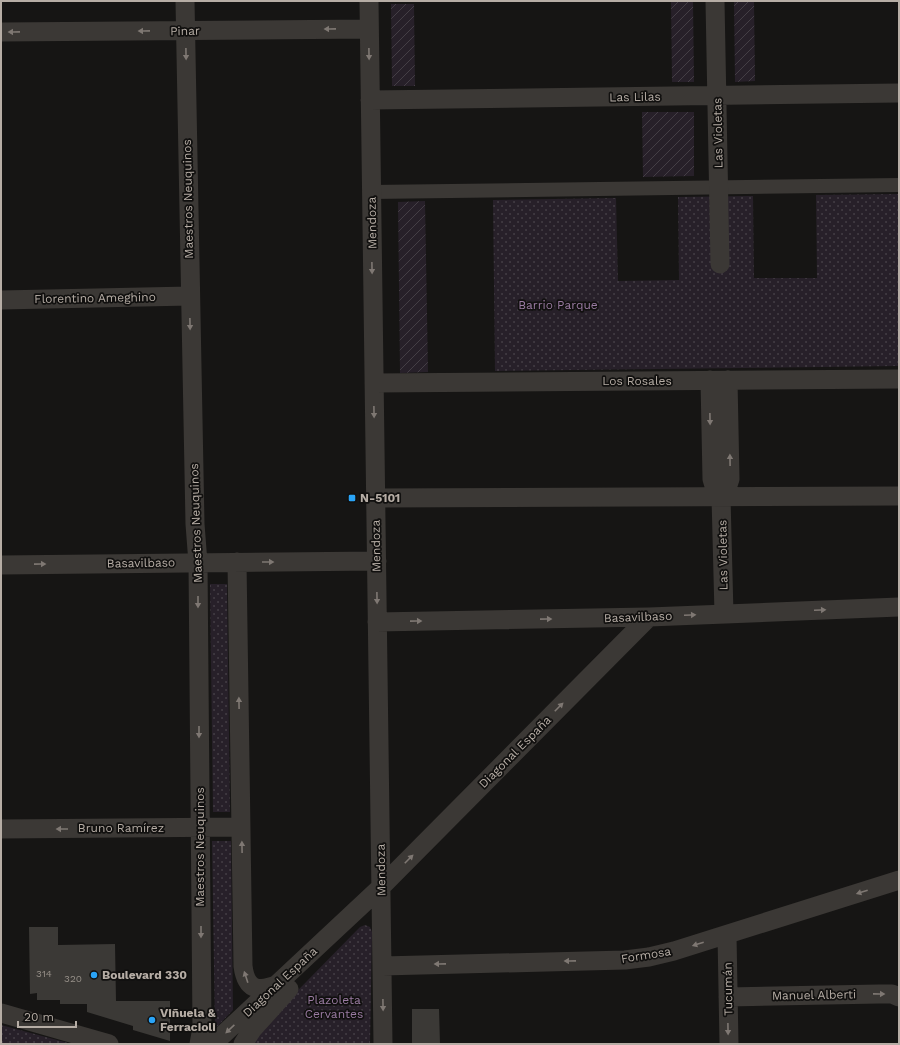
<svg xmlns="http://www.w3.org/2000/svg" width="900" height="1045" font-family="'Work Sans',sans-serif">
	<style>
		.park { fill: url(#park-dots) }
		.garden { fill: url(#garden-furrows) }
		.building { fill: #3b3936 }
		.lines { fill: none; stroke-linecap: round; stroke-linejoin: round }
		.pedestrian { stroke: #3b3835; stroke-width: 14 }
		.minor { stroke: #3b3835; stroke-width: 19 }
		.oneway { fill: #7f7873 }
		.poi-dot { fill: #2aa4f7; stroke: #11100f; stroke-width: 1.5 }
		.labels { text-anchor: middle; stroke-width: 3.5; stroke-linejoin: round; paint-order: stroke }
		.number-label { font-size: 10px; fill: #979089 }
		.street-label { font-size: 12px; fill: #b6ada5; stroke: #11100f }
		.park-label { font-size: 12px; fill: #9a7ba2; stroke: #11100f }
		.poi-label { font-size: 12px; font-weight: bold; fill: #b6ada5; stroke: #11100f; text-anchor: start }
	</style>
	<defs>
		<pattern id="park-dots" width="8" height="8" patternUnits="userSpaceOnUse"><rect width="8" height="8" fill="#272029"/><path d="M2 2h.1M6 6h.1" fill="none" stroke="#443e45" stroke-width="1.8" stroke-linecap="round"/></pattern>
		<pattern id="garden-furrows" width="10" height="10" patternUnits="userSpaceOnUse"><rect width="10" height="10" fill="#272029"/><path d="M-1 1l2-2M0 10L10 0M9 11l2-2" fill="none" stroke="#443e45"/></pattern>
	</defs>
	<rect width="100%" height="100%" fill="#161514"/>
	<path class="park" d="M 899,194 L 899,366 L 495,371 L 493,200 L 616,198 L 618,281 L 679,280 L 678,197 L 753,196 L 754,278 L 817,278 L 816,195 Z
		M 210,584 L 227,584 L 230,812 L 213,812 Z
		M 212,841 L 231,841 L 233,1010 L 215,1029 Z
		M 365,925 L 370,927 L 372,932 L 370,1044 L 256,1044 L 255,1043 L 255,1034 L 360,927 Z
		M 1,1025 L 72,1044 L 3,1044 L 1,1043 Z"/>
	<path class="garden" d="M 671,1 L 693,1 L 694,82 L 672,82 Z
		M 734,1 L 754,1 L 755,81 L 735,82 Z
		M 391,4 L 414,4 L 415,86 L 392,86 Z
		M 642,112 L 694,112 L 694,176 L 643,177 Z
		M 425,201 L 428,372 L 400,373 L 398,202 Z"/>
	<path class="building" d="M 29,927 L 58,927 L 58,945 L 115,944 L 116,1001 L 170,1001 L 170,1041 L 133,1030 L 133,1026 L 87,1012 L 87,1004 L 60,1004 L 60,1000 L 37,1000 L 37,993 L 30,994 Z
		M 412,1009 L 439,1009 L 440,1044 L 412,1044 Z"/>
	<g class="lines">
		<path class="pedestrian" d="M 371,192 L 899,185"/>
		<path class="minor" d="M 185,1 L 195,524 L 198,563 L 202,1028 L 199,1044
			M 369,1 L 383,1044
			M 715,1 L 720,264
			M 1,32 L 369,29
			M 370,100 L 899,93
			M 1,300 L 190,296
			M 710,380 L 712,479 L 715,489 L 721,497
			M 374,383 L 899,379
			M 376,498 L 899,496
			M 237,562 L 243,966 C 246,989 257,993 278,984
			M 1,565 L 377,561
			M 724,614 L 721,497 L 727,488 L 730,479 L 728,380
			M 377,622 L 649,617 L 899,607
			M 1,829 L 241,827
			M 727,935 L 729,1044
			M 382,966 L 625,960 L 649,957 L 674,951 L 899,880
			M 728,997 L 879,994 L 892,994 L 899,997
			M 1,1013 L 109,1044
			M 213,1044 L 381,887 L 649,617
			M 243,1044 L 252,1030 L 289,989"/>
	</g>
	<defs><path id="oneway-solid" d="M-6-.8H1V-3.2L6.5 0L1 3.2V.8H-6Z"/></defs>
	<g class="oneway">
		<use href="#oneway-solid" transform="translate(330 29) rotate(179)"/>
		<use href="#oneway-solid" transform="translate(144 31) rotate(179)"/>
		<use href="#oneway-solid" transform="translate(14 32) rotate(179)"/>
		<use href="#oneway-solid" transform="translate(186 54) rotate(89)"/>
		<use href="#oneway-solid" transform="translate(369 54) rotate(89)"/>
		<use href="#oneway-solid" transform="translate(372 268) rotate(89)"/>
		<use href="#oneway-solid" transform="translate(190 324) rotate(89)"/>
		<use href="#oneway-solid" transform="translate(374 412) rotate(89)"/>
		<use href="#oneway-solid" transform="translate(710 419) rotate(89)"/>
		<use href="#oneway-solid" transform="translate(730 460) rotate(-91)"/>
		<use href="#oneway-solid" transform="translate(268 562)"/>
		<use href="#oneway-solid" transform="translate(40 564) rotate(-1)"/>
		<use href="#oneway-solid" transform="translate(377 598) rotate(89)"/>
		<use href="#oneway-solid" transform="translate(198 602) rotate(90)"/>
		<use href="#oneway-solid" transform="translate(820 610) rotate(-2)"/>
		<use href="#oneway-solid" transform="translate(690 615) rotate(-2)"/>
		<use href="#oneway-solid" transform="translate(546 619) rotate(-1)"/>
		<use href="#oneway-solid" transform="translate(416 621) rotate(-1)"/>
		<use href="#oneway-solid" transform="translate(239 703) rotate(-91)"/>
		<use href="#oneway-solid" transform="translate(559 707) rotate(-45)"/>
		<use href="#oneway-solid" transform="translate(199 732) rotate(90)"/>
		<use href="#oneway-solid" transform="translate(62 829) rotate(180)"/>
		<use href="#oneway-solid" transform="translate(242 847) rotate(-91)"/>
		<use href="#oneway-solid" transform="translate(409 859) rotate(-45)"/>
		<use href="#oneway-solid" transform="translate(862 892) rotate(162)"/>
		<use href="#oneway-solid" transform="translate(201 932) rotate(90)"/>
		<use href="#oneway-solid" transform="translate(698 944) rotate(163)"/>
		<use href="#oneway-solid" transform="translate(570 961) rotate(179)"/>
		<use href="#oneway-solid" transform="translate(440 964) rotate(179)"/>
		<use href="#oneway-solid" transform="translate(246 977) rotate(-108)"/>
		<use href="#oneway-solid" transform="translate(879 994) rotate(1)"/>
		<use href="#oneway-solid" transform="translate(383 1005) rotate(89)"/>
		<use href="#oneway-solid" transform="translate(230 1029) rotate(137)"/>
		<use href="#oneway-solid" transform="translate(728 1029) rotate(89)"/>
	</g>
	<g class="poi-dot">
		<rect x="348" y="494" width="8" height="8" rx="2"/>
		<circle cx="94" cy="975" r="4"/>
		<circle cx="152" cy="1020" r="4"/>
	</g>
	<g class="labels">
		<g class="number-label">
			<text x="44" y="977">314</text>
			<text x="73" y="982">320</text>
		</g>
		<g class="street-label">
			<text transform="translate(185 31) rotate(-1)" y="4">Pinar</text>
			<text transform="translate(635 97) rotate(-1)" y="4">Las Lilas</text>
			<text transform="translate(718 133) rotate(-91)" y="4">Las Violetas</text>
			<text transform="translate(188 199) rotate(-91)" y="4">Maestros Neuquinos</text>
			<text transform="translate(372 223) rotate(-91)" y="4">Mendoza</text>
			<text transform="translate(95 298) rotate(-1)" y="4">Florentino Ameghino</text>
			<text x="637" y="385">Los Rosales</text>
			<text transform="translate(196 523) rotate(-92)" y="4">Maestros Neuquinos</text>
			<text transform="translate(376 546) rotate(-91)" y="4">Mendoza</text>
			<text transform="translate(723 555) rotate(-91)" y="4">Las Violetas</text>
			<text transform="translate(141 563) rotate(-1)" y="4">Basavilbaso</text>
			<text transform="translate(638 617) rotate(-2)" y="4">Basavilbaso</text>
			<text transform="translate(515 752) rotate(-45)" y="4">Diagonal España</text>
			<text x="121" y="832">Bruno Ramírez</text>
			<text transform="translate(200 847) rotate(-90)" y="4">Maestros Neuquinos</text>
			<text transform="translate(381 870) rotate(-91)" y="4">Mendoza</text>
			<text transform="translate(646 955) rotate(-9)" y="4">Formosa</text>
			<text transform="translate(280 982) rotate(-43)" y="4">Diagonal España</text>
			<text transform="translate(728 989) rotate(-91)" y="4">Tucumán</text>
			<text transform="translate(814 995) rotate(-1)" y="4">Manuel Alberti</text>
		</g>
		<g class="park-label">
			<text x="558" y="309">Barrio Parque</text>
			<text x="334" y="1004">Plazoleta<tspan x="334" dy="14">Cervantes</tspan></text>
		</g>
		<g class="poi-label">
			<text x="360" y="502">N-5101</text>
			<text x="102" y="979">Boulevard 330</text>
			<text x="160" y="1017">Viñuela &amp;<tspan x="160" dy="14">Ferracioli</tspan></text>
		</g>
	</g>
	<rect width="900" height="1045" fill="none" stroke="#b6ada5" stroke-width="4"/>
	<path d="M18 1021v6h58v-6" fill="none" stroke="#b6ada5" stroke-width="2"/>
	<text x="24" y="1021" font-size="12" fill="#b6ada5" stroke="#11100f" stroke-width="3" paint-order="stroke">20 m</text>
</svg>
